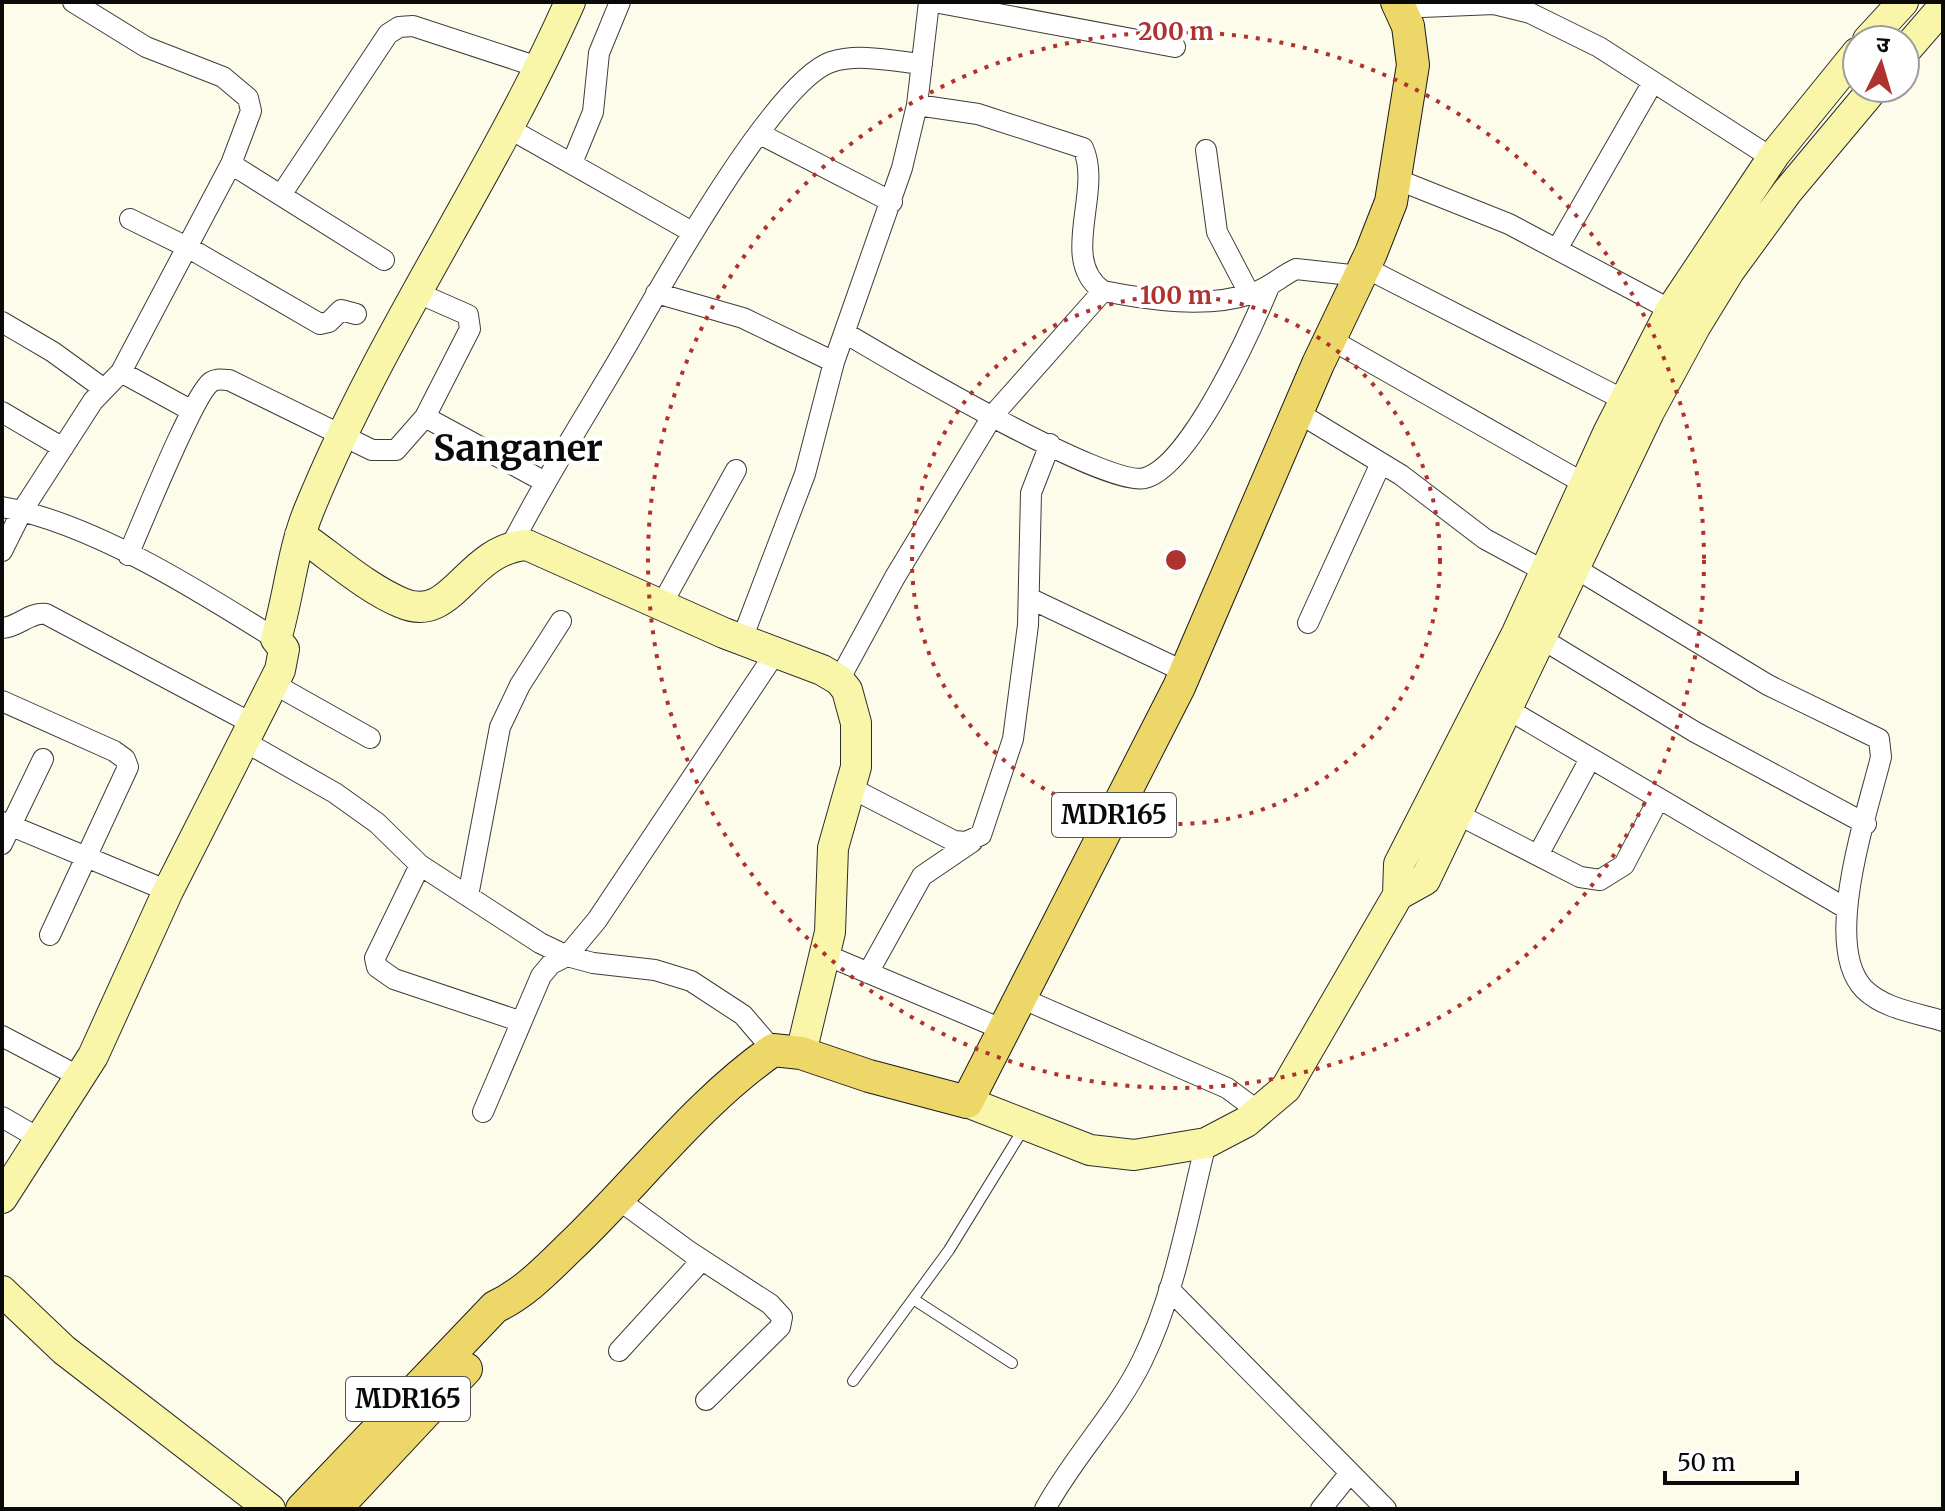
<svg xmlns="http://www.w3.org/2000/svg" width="1945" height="1511" font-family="Merriweather,'Noto Sans Devanagari',serif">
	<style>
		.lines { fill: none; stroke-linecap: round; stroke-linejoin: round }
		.lane-casing { stroke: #3d3d3d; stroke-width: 12 }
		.street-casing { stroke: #3d3d3d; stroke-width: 22 }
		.secondary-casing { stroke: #2c2c2c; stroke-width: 32 }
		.primary-casing { stroke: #1b1b1b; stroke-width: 34 }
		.lane { stroke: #fff; stroke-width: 10 }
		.street { stroke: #fff; stroke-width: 20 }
		.secondary { stroke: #f9f6a9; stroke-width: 30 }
		.primary { stroke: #eed769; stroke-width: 32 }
		.ring { fill: none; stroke: #ae322e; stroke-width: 4; stroke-dasharray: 4 8 }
		.labels { text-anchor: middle; stroke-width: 8; stroke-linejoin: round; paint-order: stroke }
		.shield { fill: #fff; stroke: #545454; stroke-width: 2 }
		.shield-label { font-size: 26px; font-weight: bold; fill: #0a0a0a }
		.district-label { font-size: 36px; font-weight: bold; fill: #0a0a0a; stroke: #fff }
		.centre { fill: #ae322e; stroke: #fff; stroke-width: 4 }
		.ring-label { font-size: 24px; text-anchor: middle; font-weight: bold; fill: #ae322e; stroke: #fff; stroke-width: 8; stroke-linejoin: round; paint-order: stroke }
	</style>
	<rect width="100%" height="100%" fill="#fdfbe9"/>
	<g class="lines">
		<defs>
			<path id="lane" d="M 913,1299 L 1012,1363
				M 853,1381 L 949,1250 L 1024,1128"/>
			<path id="street" d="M 934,2 L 1175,47
				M 1398,8 L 1494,4 L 1530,13 L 1599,47 L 1772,158
				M 917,105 L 978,114 L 1083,148 C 1103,192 1058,260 1103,291 C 1150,300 1207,309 1253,293 C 1269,288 1281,276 1296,269 L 1360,276
				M 510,129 L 692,232
				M 760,134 L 892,202
				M 1206,150 L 1217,232 L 1250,295
				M 572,163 L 593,112 L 599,53 L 620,2
				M 231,164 L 384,260
				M 1396,179 L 1509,224 L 1671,310
				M 281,195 L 388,34 L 399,27 L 413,26 L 541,68
				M 130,219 L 189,248 L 320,324 L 329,322 L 341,310 L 356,314
				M 1557,249 L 1653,82
				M 1364,267 L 1624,400
				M 656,293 L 743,318 L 834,362
				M 2,322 L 53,352 L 104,389
				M 845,333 C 889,359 1107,489 1145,478 C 1191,465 1251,330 1269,287
				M 1330,339 L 1585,484
				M 121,372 L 192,411
				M 2,412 L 63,448
				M 1297,412 L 1401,475 L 1485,539 L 1546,572
				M 425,417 L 545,482
				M 2,507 C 92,523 198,590 276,639
				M 511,546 C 547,475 590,409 630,340 C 662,284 775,81 831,62 C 858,53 894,61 922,64
				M 2,551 L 22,511 L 93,401 L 121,372 L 231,164 L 251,111 L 248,98 L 223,77 L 146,47 L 73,2
				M 128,555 C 141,526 193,395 211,382 C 217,378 222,380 229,380 L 372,450 L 396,450 L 425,417 L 470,329 L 468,315 L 418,293
				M 1575,568 L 1768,685 L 1879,739 L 1881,757 C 1868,811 1821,945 1864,989 C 1884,1009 1917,1013 1943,1021
				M 1029,598 L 1185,672
				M 662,604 L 736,470
				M 1308,623 L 1381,463
				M 2,628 C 19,627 29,612 46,614 L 251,723
				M 742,639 L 805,474 L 834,362 L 902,168 L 917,105 L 929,2
				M 1542,639 L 1695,732 L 1866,824
				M 839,680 L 895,577 L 993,415 L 1103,291
				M 274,684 L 370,738
				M 2,701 L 114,751 L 125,759 L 128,767 L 50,935
				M 1509,710 L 1847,909
				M 242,740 L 335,793 L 377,823 L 420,865 L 540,943 L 567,956 L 593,963 L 655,970 L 691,981 L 743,1015 L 773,1050
				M 851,788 L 954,841 L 966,842 L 981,835 L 1013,739 L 1028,625 L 1031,493 L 1050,444
				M 1457,814 L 1580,877 L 1600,880 L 1624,865 L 1658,800
				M 2,822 L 168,891
				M 2,844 L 43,759
				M 1538,855 L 1590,759
				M 420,865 L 375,958 L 377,967 L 394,979 L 519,1021
				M 468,896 L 500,727 L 520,685 L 561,621
				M 826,955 L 1004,1030
				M 868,973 L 922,876 L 972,842
				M 1021,998 L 1227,1088 L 1258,1111
				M 2,1036 L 80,1077
				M 483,1112 L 541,976 L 551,964 L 567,956 L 597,920 L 776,652
				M 2,1117 L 40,1139
				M 619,1200 L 690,1252 L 770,1304 L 782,1317 L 780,1327 L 706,1400
				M 1169,1289 L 1386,1509
				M 619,1351 L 702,1260
				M 1045,1509 C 1073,1457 1116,1414 1142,1361 C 1175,1294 1188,1215 1206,1143
				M 1321,1509 L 1350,1473"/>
			<path id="secondary" d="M 1868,40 L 1903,2
				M 1905,51 L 1943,7
				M 300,535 C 332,557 366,588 402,603 C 453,625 466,549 527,545 L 724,633 L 822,670 L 839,680 L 847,690 L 856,723 L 856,767 L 833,848 L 830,932 L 801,1053
				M 1398,895 L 1399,864 L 1517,633 L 1609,431 L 1671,310 L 1775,154 L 1857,53
				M 967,1102 L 1090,1150 L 1134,1155 L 1206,1143 L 1246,1122 L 1286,1088 L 1398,895 L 1425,880 L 1649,412 L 1695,327 L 1730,270 L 1787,192 L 1874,88
				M 2,1198 L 93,1056 L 168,891 L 280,670 L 284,649 L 276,639 C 289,596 292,551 309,510 C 381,333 493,176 570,2
				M 2,1291 L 64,1350 L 270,1509"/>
			<path id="primary" d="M 302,1509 L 495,1307 C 525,1293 547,1269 571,1246 C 639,1181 696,1104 773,1050 L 801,1053 L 869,1076 L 967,1102 L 1179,687 L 1318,364 L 1371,253 L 1391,202 L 1413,65 L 1408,26 L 1397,2
				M 335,1509 L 466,1369"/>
		</defs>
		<use href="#lane" class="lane-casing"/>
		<use href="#street" class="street-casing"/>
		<use href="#secondary" class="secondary-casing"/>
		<use href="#primary" class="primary-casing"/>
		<use href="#lane" class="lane"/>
		<use href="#street" class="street"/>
		<use href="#secondary" class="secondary"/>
		<use href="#primary" class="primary"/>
	</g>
	<g class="ring">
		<circle cx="1176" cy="560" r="264"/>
		<circle cx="1176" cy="560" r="528"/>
	</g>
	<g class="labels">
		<g class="shield">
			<rect x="1052" y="793" width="124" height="44" rx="6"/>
			<rect x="346" y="1377" width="124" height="44" rx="6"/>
		</g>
		<g class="shield-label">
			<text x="1114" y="824">MDR165</text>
			<text x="408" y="1408">MDR165</text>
		</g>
		<g class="district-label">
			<text x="518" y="461">Sanganer</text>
		</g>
	</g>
	<circle cx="1176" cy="560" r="12" class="centre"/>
	<g class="ring-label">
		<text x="1176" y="40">200 m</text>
		<text x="1176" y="304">100 m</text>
	</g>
	<rect width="1945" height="1511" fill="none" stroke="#0a0a0a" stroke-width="8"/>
	<g transform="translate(1881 64) rotate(5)"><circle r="38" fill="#ffffff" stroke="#9d9d9d" stroke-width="2"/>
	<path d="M0-6L14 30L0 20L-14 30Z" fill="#ae322e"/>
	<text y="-12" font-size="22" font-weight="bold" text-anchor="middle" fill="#0a0a0a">उ</text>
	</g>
	<path d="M1665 1471v12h132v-12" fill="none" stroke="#0a0a0a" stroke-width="4"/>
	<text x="1677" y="1471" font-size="24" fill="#0a0a0a" stroke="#ffffff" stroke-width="6" paint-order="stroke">50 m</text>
</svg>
